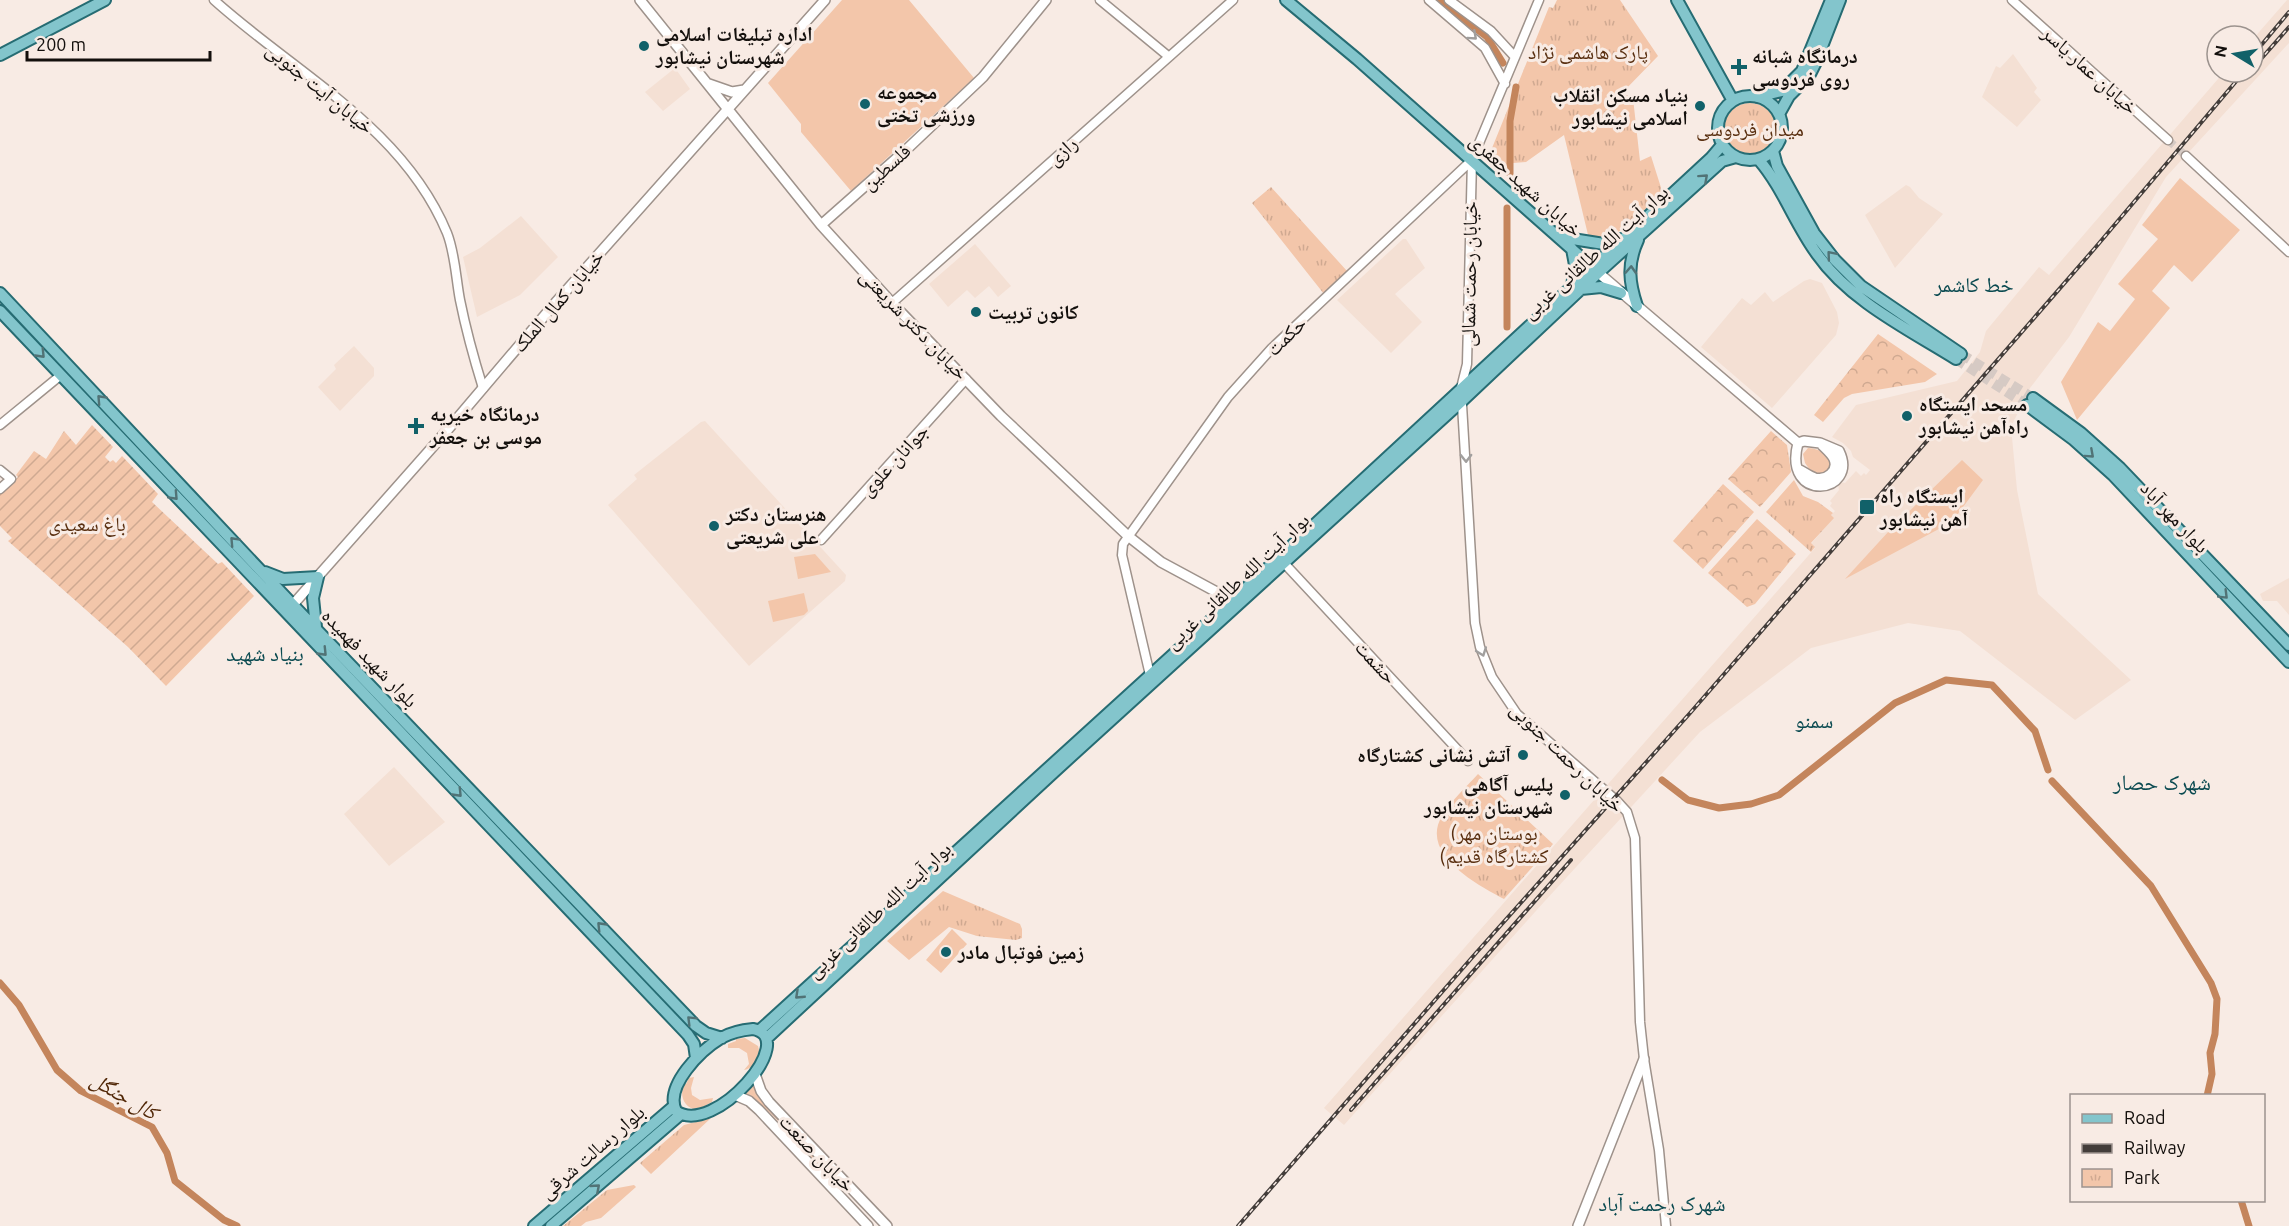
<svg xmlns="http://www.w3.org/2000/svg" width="2289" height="1226" font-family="Ubuntu,'Noto Naskh Arabic',sans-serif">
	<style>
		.built { fill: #f4e0d4 }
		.grass { fill: #f3c6aa }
		.forest { fill: url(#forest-crowns) }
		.park { fill: url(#park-tufts) }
		.garden { fill: url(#garden-furrows) }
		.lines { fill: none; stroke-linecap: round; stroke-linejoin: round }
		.canal { stroke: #c4855c; stroke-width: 7 }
		.tertiary-tunnel { stroke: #d6cac4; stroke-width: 8; stroke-dasharray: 8 4; stroke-linecap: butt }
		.primary-tunnel { stroke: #d6cac4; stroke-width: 10; stroke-dasharray: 10 5; stroke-linecap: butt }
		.tertiary-casing { stroke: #9e928b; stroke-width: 11 }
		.secondary-casing { stroke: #9e928b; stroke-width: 12 }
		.primary-casing { stroke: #266c73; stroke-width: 14 }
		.tertiary { stroke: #fff; stroke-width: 8 }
		.secondary { stroke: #fff; stroke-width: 9 }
		.primary { stroke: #83c5cc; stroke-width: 10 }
		.rail-casing { stroke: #433d3a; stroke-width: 4 }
		.rail { stroke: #f8ebe4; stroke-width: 1.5; stroke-dasharray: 4.5; stroke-linecap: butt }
		.oneway { stroke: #a19f9e }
		.oneway2 { stroke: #517376 }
		.poi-dot { fill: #116169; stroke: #f8ebe4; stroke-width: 2 }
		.labels { text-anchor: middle; stroke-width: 6; stroke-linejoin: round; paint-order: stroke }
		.poi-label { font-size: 20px; font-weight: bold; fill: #130f0c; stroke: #f8ebe4; text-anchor: start }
		.park-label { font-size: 20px; fill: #592f10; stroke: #f8ebe4 }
		.street-label { font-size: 20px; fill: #130f0c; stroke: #f8ebe4 }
		.neighbourhood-label { font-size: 21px; fill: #0a4a50; stroke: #f8ebe4 }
		.water-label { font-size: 21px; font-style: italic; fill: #512707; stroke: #f8ebe4 }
		.quarter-label { font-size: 22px; fill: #0a4a50; stroke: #f8ebe4 }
	</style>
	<defs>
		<pattern id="forest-crowns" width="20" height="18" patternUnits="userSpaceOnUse" patternTransform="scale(1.5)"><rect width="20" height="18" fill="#f3c6aa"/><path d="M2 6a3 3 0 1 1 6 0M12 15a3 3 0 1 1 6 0" fill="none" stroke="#cfa991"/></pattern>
		<pattern id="park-tufts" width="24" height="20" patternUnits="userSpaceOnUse" patternTransform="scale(1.5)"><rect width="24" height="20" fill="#f3c6aa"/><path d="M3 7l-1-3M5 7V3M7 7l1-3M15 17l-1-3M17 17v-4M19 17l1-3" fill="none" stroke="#cfa991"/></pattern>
		<pattern id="garden-furrows" width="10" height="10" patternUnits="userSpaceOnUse" patternTransform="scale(1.5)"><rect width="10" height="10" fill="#f3c6aa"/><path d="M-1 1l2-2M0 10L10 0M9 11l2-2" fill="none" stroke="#cfa991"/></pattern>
	</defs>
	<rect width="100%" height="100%" fill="#f8ebe4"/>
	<path class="built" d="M 2287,0 L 2289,0 L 2289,43 L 2166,177 L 2069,337 L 2030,388 L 2011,427 L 2017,490 L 2038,594 L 2131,680 L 2075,720 L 1960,631 L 1908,623 L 1811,648 L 1700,732 L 1544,902 L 1344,1125 L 1324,1108 L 1815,548 L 1811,544 L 1833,518 L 1831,515 L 1835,511 L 1830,506 L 1832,503 L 1830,501 L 1839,490 L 1838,485 L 1841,482 L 1845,483 L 1856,471 L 1861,476 L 1864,473 L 1866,475 L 1870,470 L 1853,457 L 1851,451 L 1843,443 L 1832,437 L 1856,405 L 1957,381 L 1980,352 L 1986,331 L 2039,267 L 2049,275 L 2224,72 L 2253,72 L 2253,39 Z
		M 2013,54 L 2037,88 L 2034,92 L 2041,100 L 2017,127 L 1982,97 L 1996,66 L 2000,68 Z
		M 675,68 L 690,89 L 663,111 L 645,92 Z
		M 1906,185 L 1910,187 L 1919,198 L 1943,214 L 1895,268 L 1865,215 Z
		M 521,216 L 558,257 L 520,295 L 477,317 L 463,257 L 480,248 Z
		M 1403,239 L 1406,239 L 1425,268 L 1395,294 L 1422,322 L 1391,353 L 1337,300 Z
		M 975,244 L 1011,286 L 998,297 L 989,286 L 975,298 L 967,290 L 948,307 L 929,284 Z
		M 1810,279 L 1822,283 L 1837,312 L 1839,323 L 1836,335 L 1772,408 L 1701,347 L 1742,298 L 1751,305 L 1765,292 L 1773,302 L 1804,281 Z
		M 354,346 L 374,368 L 374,376 L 340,411 L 318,387 L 336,369 L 334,365 Z
		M 705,421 L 846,575 L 845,581 L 749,666 L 608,505 L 637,479 L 634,475 L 701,422 Z
		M 2289,578 L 2289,615 L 2277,601 L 2263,601 L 2260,594 Z
		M 394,767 L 445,822 L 389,866 L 344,814 Z"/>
	<path class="grass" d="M 842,0 L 909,0 L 974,78 L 851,191 L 801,132 L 801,124 L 768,83 Z
		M 2180,178 L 2240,230 L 2192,282 L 2174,265 L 2152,291 L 2170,308 L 2077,420 L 2061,382 L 2098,322 L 2110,331 L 2135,299 L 2118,284 L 2158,239 L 2142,225 Z
		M 1808,448 C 1822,449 1830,455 1831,468 L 1823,475 L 1812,473 L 1805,463 L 1803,454 Z
		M 1962,460 L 1983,480 L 1952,522 L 1845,579 L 1889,531 Z
		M 815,554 L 831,572 L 798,579 L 794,557 Z
		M 804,593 L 808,611 L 804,615 L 773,622 L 768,601 Z
		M 952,929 L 967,944 L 941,973 L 926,960 Z
		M 745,1038 L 758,1046 C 762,1057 754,1068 744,1070 L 749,1064 L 747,1053 L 739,1048 L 728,1048 L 728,1044 L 736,1041 L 736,1039 Z
		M 694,1077 L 691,1088 L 692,1095 L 700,1100 L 713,1098 L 712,1102 L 697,1110 C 684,1108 679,1096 684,1084 L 686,1084 L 689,1078 Z
		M 753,1085 L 764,1103 L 831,1175 C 803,1153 773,1108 744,1094 Z"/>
	<path class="forest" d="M 1878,334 L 1937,374 L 1925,382 L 1852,394 L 1844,398 L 1823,422 L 1814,415 Z
		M 1771,431 L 1787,445 L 1791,472 L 1760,507 L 1728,479 Z
		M 1723,484 L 1754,512 L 1703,569 L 1673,541 Z
		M 1757,519 L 1796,554 L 1755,604 L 1747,607 L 1708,573 Z"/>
	<path class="park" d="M 1557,0 L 1620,0 L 1658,56 L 1622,93 L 1633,98 L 1640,161 L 1651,156 L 1663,194 L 1608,241 L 1589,239 L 1564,135 L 1526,162 L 1513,163 L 1512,180 L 1488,158 L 1549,7 L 1553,8 Z
		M1724 129a26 26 0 1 1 52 0a26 26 0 1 1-52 0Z
		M 1271,187 L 1347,271 L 1324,294 L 1252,203 Z
		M 1794,480 L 1803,496 L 1818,502 L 1833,513 L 1831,515 L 1834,518 L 1811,543 L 1815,547 L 1811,552 L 1766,512 Z
		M 1478,774 L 1553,844 L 1504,899 C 1478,885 1419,854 1442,816 C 1451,801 1466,787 1478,774 Z
		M 943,891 L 1020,924 L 1022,929 L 1022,938 L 1016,940 L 977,936 L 949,927 L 909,960 L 887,941 Z
		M 711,1118 L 651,1174 L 640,1163 L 684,1125 Z
		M 634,1185 L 636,1187 L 601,1218 L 586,1222 L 581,1226 L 563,1226 L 607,1190 Z"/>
	<path class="garden" d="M 92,425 L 113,447 L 105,457 L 110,462 L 113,460 L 116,463 L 122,456 L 158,494 L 152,502 L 218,564 L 222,562 L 254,596 L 166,686 L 128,647 L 8,541 L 12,538 L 0,526 L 0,494 L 18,477 L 16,475 L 34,451 L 46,459 L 64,431 L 76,445 Z"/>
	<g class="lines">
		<path class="canal" d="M 1438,0 L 1487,37 L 1503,63
			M 1510,174 L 1510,121 L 1516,87
			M 1507,327 L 1507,208
			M 1662,780 L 1688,800 L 1719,808 L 1751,804 L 1779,795 L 1895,703 L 1946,680 L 1992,685 L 2035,731 L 2048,770
			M 2052,781 L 2151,886 L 2211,983 L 2217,999 L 2215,1034 L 2210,1053 L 2212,1074 L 2207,1096
			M 0,983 L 19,1005 L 57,1070 L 81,1091 L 152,1127 L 167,1153 L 175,1181 L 224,1220 L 237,1226
			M 2241,1200 L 2249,1226"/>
		<path class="tertiary-tunnel" d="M 2168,140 L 2186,156"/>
		<path class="primary-tunnel" d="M 1961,354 L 2033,398
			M 1956,359 L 2027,405"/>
		<defs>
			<path id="tertiary" d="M 214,0 C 295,73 403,127 447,233 C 455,253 456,279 460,300 C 466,330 474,359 483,388
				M 1100,0 L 1168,56
				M 1429,0 L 1485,48 L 1505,84
				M 1449,0 L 1491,31 L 1515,57
				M 1539,0 L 1472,160 L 1467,364 L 1461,388 L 1475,623 L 1480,647 L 1492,677 L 1517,714 L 1617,801 L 1627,812 L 1635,838 L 1640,1022 L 1644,1059 L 1659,1150 L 1666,1226
				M 2012,0 L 2168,140
				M 2186,156 L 2289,252
				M 892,303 L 1233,0
				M 0,425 L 61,375
				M 0,470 L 11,479 L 0,489
				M 821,540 L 966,379
				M 1284,563 L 1468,761
				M 1150,675 L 1122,555 L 1123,544 L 1228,397 L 1272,348 L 1472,160"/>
			<path id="secondary" d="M 640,0 L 821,225 L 892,303 L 1001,416 L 1128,536 L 1161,562 L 1237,603
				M 709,84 L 732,92 L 744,90
				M 821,225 L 907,149 L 983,77 L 1046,0
				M 1594,269 L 1798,443
				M 1804,441 L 1820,443 L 1839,451 C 1860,494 1782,504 1798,443 Z
				M 1798,469 C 1804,472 1809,476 1815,478 C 1826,481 1839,471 1834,459 C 1832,454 1826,449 1822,445
				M 290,608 L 444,434 L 557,301 L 825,0
				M 755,1074 L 761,1091 L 769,1102 L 887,1226
				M 735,1095 L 749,1101 L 759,1110 L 868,1226
				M 1578,1226 L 1644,1059"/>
			<path id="primary" d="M 1286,0 L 1357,59 L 1592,267
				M 1677,0 L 1733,101
				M 0,55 L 105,0
				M1718 128a32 32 0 1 1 64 0a32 32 0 1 1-64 0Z
				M 1757,97 L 1782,91 L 1802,71 L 1831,0
				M 1779,114 L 1789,96 L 1809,76 L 1816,62 L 1840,0
				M 1773,151 L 1777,166 L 1814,233 L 1835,260 L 1861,286 L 1961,354
				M 1759,160 C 1783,188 1795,224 1817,254 C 1850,301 1908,329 1956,359
				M 1560,237 L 1604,244 L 1621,239
				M 1572,286 L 1575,265 L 1572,249
				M 1581,289 L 1601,287 L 1621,293
				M 0,293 L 293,605 L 696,1026 L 706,1033 L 722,1038
				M 1637,306 C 1629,282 1627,264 1638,240
				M 0,311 L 688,1035 L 694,1044 L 696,1058
				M 2033,398 L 2081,433 L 2120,468 L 2289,645
				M 2027,405 L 2074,440 L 2113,475 L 2289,662
				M 265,572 L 283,579 L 318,577 L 313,598 L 316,627
				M 753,1029 C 801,1037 714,1138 676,1111 C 664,1086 701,1050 721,1038 C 730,1033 742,1030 753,1029 Z
				M 760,1030 L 1233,600 L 1711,158 L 1722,145
				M 767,1038 L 1054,772 L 1463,400 L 1598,273 L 1722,161 L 1736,157
				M 534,1226 L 674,1106
				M 551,1226 L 681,1114"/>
		</defs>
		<use href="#tertiary" class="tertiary-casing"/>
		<use href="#secondary" class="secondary-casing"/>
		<use href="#primary" class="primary-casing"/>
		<use href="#tertiary" class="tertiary"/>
		<use href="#secondary" class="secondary"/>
		<use href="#primary" class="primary"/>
		<defs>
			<path id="rail" d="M 2253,55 L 2289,12
				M 2253,68 L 2289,27
				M 1351,1110 L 1571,860
				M 1238,1226 L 1476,953 L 1691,712 L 2095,248 L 2244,72"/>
		</defs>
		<use href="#rail" class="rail-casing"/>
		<use href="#rail" class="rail"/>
	</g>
	<defs><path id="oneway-chevron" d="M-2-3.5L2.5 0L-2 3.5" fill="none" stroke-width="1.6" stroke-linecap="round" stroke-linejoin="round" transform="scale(1.5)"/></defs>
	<g class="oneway">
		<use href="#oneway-chevron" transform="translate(1473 36) rotate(42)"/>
		<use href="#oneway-chevron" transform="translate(1466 458) rotate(89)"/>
		<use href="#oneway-chevron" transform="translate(1482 652) rotate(70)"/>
	</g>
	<g class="oneway2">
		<use href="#oneway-chevron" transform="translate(1704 178) rotate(-42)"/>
		<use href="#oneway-chevron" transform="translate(1831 255) rotate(-130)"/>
		<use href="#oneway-chevron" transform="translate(1631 270) rotate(-87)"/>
		<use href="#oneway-chevron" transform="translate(41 354) rotate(46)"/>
		<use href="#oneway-chevron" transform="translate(101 399) rotate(-133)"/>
		<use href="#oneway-chevron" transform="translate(2090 454) rotate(42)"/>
		<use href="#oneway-chevron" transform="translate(174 496) rotate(47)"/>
		<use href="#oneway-chevron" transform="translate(234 541) rotate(-133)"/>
		<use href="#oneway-chevron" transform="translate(2224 595) rotate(45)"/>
		<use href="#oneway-chevron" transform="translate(323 652) rotate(46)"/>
		<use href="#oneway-chevron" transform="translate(458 793) rotate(46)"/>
		<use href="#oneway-chevron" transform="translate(601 926) rotate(-134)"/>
		<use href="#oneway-chevron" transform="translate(799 995) rotate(137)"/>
		<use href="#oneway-chevron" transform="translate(691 1020) rotate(-135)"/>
		<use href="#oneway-chevron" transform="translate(596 1188) rotate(-41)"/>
	</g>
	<g class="poi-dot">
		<circle cx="644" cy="46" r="6"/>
		<path d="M1736 58h6v6h6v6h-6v6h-6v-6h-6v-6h6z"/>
		<circle cx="865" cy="104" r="6"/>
		<circle cx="1700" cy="106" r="6"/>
		<circle cx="976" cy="312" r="6"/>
		<circle cx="1907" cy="416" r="6"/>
		<path d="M413 417h6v6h6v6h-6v6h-6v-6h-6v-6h6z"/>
		<rect x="1859" y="499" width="16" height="16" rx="3"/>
		<circle cx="714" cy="526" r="6"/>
		<circle cx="1523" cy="755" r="6"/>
		<circle cx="1565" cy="795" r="6"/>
		<circle cx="946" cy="952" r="6"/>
	</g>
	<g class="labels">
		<g class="poi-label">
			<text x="656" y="41">اداره تبلیغات اسلامی<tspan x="656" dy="23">شهرستان نیشابور</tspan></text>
			<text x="1752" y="63">درمانگاه شبانه<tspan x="1752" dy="23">روی فردوسی</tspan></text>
			<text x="877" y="99">مجموعه<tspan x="877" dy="23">ورزشی تختی</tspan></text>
			<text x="1688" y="102" text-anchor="end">بنیاد مسکن انقلاب<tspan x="1688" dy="23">اسلامی نیشابور</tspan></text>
			<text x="988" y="319">کانون تربیت</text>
			<text x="1919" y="411">مسحد ایستگاه<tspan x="1919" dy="23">راه‌آهن نیشابور</tspan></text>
			<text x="430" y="421">درمانگاه خیریه<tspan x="430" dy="23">موسی بن جعفر</tspan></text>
			<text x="1880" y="503">ایستگاه راه‌<tspan x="1880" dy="23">آهن نیشابور</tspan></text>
			<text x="726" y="521">هنرستان دکتر<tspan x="726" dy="23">علی شریعتی</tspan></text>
			<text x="1511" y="762" text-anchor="end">آتش نشانی کشتارگاه</text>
			<text x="1553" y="791" text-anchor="end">پلیس آگاهی<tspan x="1553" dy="23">شهرستان نیشابور</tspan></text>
			<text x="958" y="959">زمین فوتبال مادر</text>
		</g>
		<g class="park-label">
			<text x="1588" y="59">پارک هاشمی نژاد</text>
			<text x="1750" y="136">میدان فردوسی</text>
			<text x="87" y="531">باغ سعیدی</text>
			<text x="1494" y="840">(بوستان مهر<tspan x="1494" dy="23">(کشتارگاه قدیم</tspan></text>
		</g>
		<g class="street-label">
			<text transform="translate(2090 70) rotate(42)" y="7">خیابان عمار یاسر</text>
			<text transform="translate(320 88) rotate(39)" y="7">خیابان آیت جنوبی</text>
			<text transform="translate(1062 151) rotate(-42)" y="7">رازی</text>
			<text transform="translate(886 167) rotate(-42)" y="7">فلسطین</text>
			<text transform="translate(1526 185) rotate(42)" y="7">خیابان شهید جعفری</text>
			<text transform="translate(1595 252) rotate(-42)" y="7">بوار آیت الله طالقانی غربی</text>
			<text transform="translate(1469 274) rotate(-89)" y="7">خیابان رحمت شمالی</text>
			<text transform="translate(558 301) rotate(-49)" y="7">خیابان کمال الملک</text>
			<text transform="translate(914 324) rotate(46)" y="7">خیابان دکتر شریعتی</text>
			<text transform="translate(1286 336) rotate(-44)" y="7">حکمت</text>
			<text transform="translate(894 460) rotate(-47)" y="7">جوانان علوی</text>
			<text transform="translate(2175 517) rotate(47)" y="7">بلوار مهر آباد</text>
			<text transform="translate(1237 581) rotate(-43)" y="7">بوار آیت الله طالقانی غربی</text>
			<text transform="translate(370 658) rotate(46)" y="7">بلوار شهید فهمیده</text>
			<text transform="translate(1376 662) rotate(47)" y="7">حشمت</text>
			<text transform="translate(1567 757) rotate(44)" y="7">خیابان رحمت جنوبی</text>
			<text transform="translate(879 910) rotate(-43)" y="7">بوار آیت الله طالقانی غربی</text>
			<text transform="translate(592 1152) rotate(-41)" y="7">بلوار رسالت شرقی</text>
			<text transform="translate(817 1153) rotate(46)" y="7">خیابان صنعت</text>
		</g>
		<g class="neighbourhood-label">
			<text x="1974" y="292">خط کاشمر</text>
			<text x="265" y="661">بنیاد شهید</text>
			<text x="1814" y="728">سمنو</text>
			<text x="1662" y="1211">شهرک رحمت آباد</text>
		</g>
		<g class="water-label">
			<text transform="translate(124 1096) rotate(30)" y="7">کال جنگل</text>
		</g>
		<g class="quarter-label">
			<text x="2162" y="790">شهرک حصار</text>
		</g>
	</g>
	<rect x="2070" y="1094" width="195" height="108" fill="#f8ebe4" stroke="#9c938e" stroke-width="1.5"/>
	<rect x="2082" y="1114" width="30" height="9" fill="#83c5cc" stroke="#9c938e" stroke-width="1.5"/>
	<text x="2124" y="1124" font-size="18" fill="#130f0c">Road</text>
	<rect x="2082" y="1144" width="30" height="9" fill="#433d3a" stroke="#9c938e" stroke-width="1.5"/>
	<text x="2124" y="1154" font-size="18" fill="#130f0c">Railway</text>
	<rect x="2082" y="1169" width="30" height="18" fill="url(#park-tufts)" stroke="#9c938e" stroke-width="1.5"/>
	<text x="2124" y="1184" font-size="18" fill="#130f0c">Park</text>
	<g transform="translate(2235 54) rotate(281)"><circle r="28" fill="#f8ebe4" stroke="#9c938e" stroke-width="1.5"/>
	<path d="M0-4.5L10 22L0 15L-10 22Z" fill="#116169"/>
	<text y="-9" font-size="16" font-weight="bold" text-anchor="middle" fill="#130f0c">N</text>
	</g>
	<path d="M27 51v9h183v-9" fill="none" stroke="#130f0c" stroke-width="3"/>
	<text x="36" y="51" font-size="18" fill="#130f0c" stroke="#f8ebe4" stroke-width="4.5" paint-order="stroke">200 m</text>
</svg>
